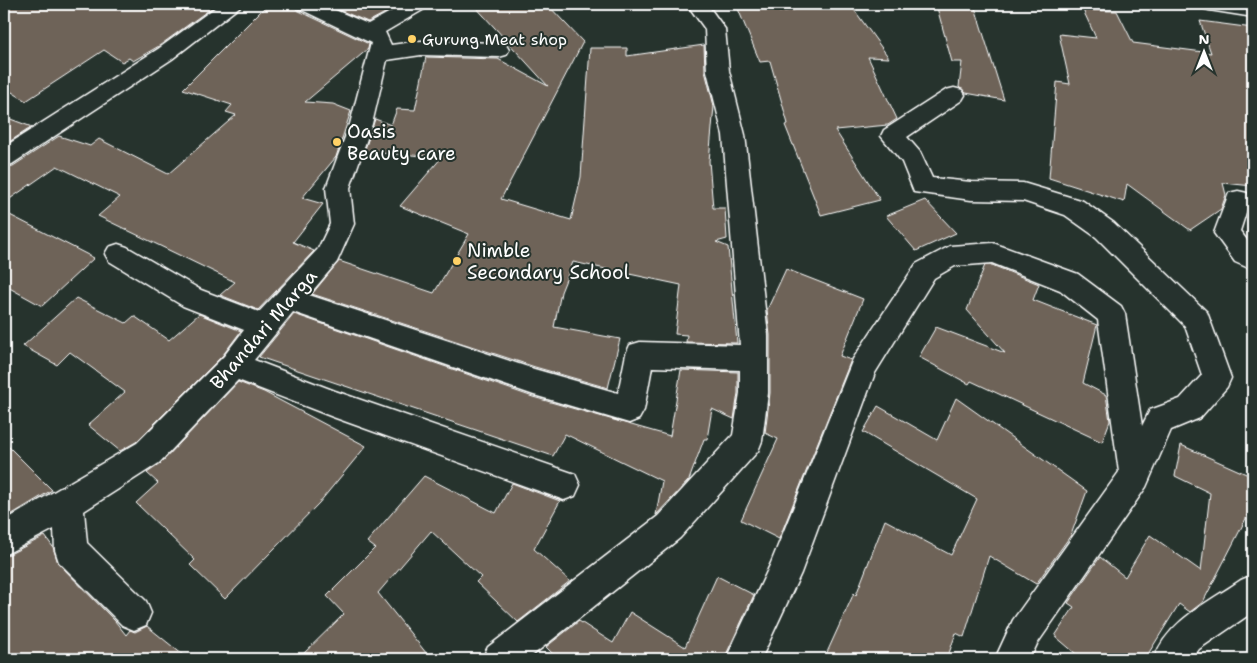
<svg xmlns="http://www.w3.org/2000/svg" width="1257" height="663" font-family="'Shantell Sans',sans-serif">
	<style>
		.building { fill: #6e6459; stroke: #fff }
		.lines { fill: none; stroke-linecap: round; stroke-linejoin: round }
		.minor-casing { stroke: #fff; stroke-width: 3 }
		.minor { fill: #26332d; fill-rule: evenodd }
		.poi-dot { fill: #ffd166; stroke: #26332d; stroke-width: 2 }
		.labels { text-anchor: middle; stroke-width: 4; stroke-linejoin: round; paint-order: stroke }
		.far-poi-label { font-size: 16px; fill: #fff; stroke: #26332d; text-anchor: start }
		.poi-label { font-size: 19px; fill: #fff; stroke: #26332d; text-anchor: start }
		.street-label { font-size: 19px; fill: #fff; stroke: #26332d }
	</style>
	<rect width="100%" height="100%" fill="#26332d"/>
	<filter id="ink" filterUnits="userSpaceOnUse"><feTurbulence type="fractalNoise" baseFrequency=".02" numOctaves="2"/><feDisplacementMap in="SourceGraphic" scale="10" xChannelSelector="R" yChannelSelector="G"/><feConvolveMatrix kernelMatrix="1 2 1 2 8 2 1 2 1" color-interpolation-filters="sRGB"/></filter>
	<g filter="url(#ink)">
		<path class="building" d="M 4,4 L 217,4 L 159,46 L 133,61 L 129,58 L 122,62 L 104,50 L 26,101 L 4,87 Z
			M 268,4 L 293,4 L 297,10 L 369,44 L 368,49 L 305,102 L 333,104 L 351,111 L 336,157 L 302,198 L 323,204 L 293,242 L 314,251 L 258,310 L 220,295 L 235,282 L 98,216 L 120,197 L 57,166 L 4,203 L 4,168 L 13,166 L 59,136 L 90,146 L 99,139 L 168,174 L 236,115 L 226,112 L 232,105 L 183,89 Z
			M 325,4 L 402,4 L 368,22 Z
			M 473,4 L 547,4 L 583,42 L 501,199 L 571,220 L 581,177 L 590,48 L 627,48 L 627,56 L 704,45 L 705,71 L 714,106 L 709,161 L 713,208 L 725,208 L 727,239 L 716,242 L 728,247 L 737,343 L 686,342 L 687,335 L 675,334 L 681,285 L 573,262 L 561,292 L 554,327 L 620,339 L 608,388 L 535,367 L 312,294 L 339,261 L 434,293 L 469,234 L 400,206 L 442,157 L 364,152 L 375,119 L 391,125 L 397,109 L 415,110 L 426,57 L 498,59 L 548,86 Z
			M 736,4 L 773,4 L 779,12 L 833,4 L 850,4 L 889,58 L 868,57 L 897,119 L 888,125 L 835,130 L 880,200 L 821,215 L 785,125 L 788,124 L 770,61 L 760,62 Z
			M 936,4 L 974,4 L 1004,100 L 966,93 L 959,87 L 962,62 L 952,62 Z
			M 1083,10 L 1117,11 L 1133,43 L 1211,53 L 1200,21 L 1253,28 L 1253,186 L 1223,183 L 1226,195 L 1221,209 L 1190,230 L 1127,184 L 1124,202 L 1049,178 L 1057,82 L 1070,84 L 1059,34 L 1096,38 Z
			M 5,117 L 32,127 L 9,142 L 4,139 Z
			M 925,200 L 956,233 L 916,251 L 886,216 Z
			M 4,212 L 94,258 L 42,306 L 4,285 Z
			M 985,265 L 992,265 L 1039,284 L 1033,300 L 1097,325 L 1083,383 L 1106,395 L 1110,421 L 1102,442 L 971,381 L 969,384 L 919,357 L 936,327 L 1005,353 L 967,310 Z
			M 786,269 L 863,299 L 840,356 L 851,360 L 779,539 L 741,520 L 778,439 L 765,433 L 770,393 L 770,335 L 767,310 Z
			M 76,298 L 126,323 L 134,316 L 169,340 L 199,314 L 241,331 L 223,355 L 136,442 L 120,451 L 88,425 L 125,392 L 70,352 L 57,365 L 23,346 Z
			M 294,314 L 533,397 L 670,436 L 681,370 L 738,372 L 738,393 L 734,419 L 712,409 L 707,439 L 704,439 L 689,480 L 656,515 L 662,481 L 565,434 L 553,456 L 259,357 Z
			M 238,382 L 264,392 L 366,446 L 319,503 L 225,599 L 190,565 L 195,560 L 136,503 L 158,483 L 147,473 L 160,464 Z
			M 956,398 L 1087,491 L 1071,535 L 1036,584 L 989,556 L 964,637 L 956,633 L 947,659 L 824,659 L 854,593 L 856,595 L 885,520 L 951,555 L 977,499 L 863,432 L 878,406 L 937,440 Z
			M 4,442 L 52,490 L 4,519 Z
			M 1181,445 L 1253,477 L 1253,505 L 1203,602 L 1190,612 L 1179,604 L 1145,659 L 1082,659 L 1055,636 L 1074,607 L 1068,603 L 1100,557 L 1125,577 L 1150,535 L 1201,571 L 1210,493 L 1175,476 Z
			M 424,476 L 496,513 L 512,483 L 560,501 L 534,549 L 570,581 L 518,622 L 476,582 L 481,577 L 431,531 L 378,593 L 431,659 L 298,659 L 344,614 L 327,596 L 375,548 L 367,542 Z
			M 45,536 L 53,547 L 58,563 L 115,621 L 126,635 L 130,630 L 135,632 L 147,626 L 188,659 L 4,659 L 4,557 Z
			M 717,576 L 754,595 L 724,659 L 558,659 L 546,647 L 579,621 L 613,643 L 630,612 L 685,647 Z"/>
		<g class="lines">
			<defs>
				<path id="minor" d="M 220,4 L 243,4 L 172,59 L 12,164 L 4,166 L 4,147 L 158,49 Z
					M 295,4 L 321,4 L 368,24 L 405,4 L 429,4 L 426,8 L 385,32 L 391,45 L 421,41 L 499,43 L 506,45 L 509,50 L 506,55 L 499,57 L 421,55 L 387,60 L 372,124 L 350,188 L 354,224 L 337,262 L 309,295 L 534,369 L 618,393 L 626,354 L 630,345 L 640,342 L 740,345 L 723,135 L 707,71 L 705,29 L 687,4 L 707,4 L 725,29 L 729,71 L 745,135 L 768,335 L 768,393 L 762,441 L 758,451 L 680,538 L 528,659 L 482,659 L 488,647 L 658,516 L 733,435 L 740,393 L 740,370 L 652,367 L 644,410 L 639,419 L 629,423 L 534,395 L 293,312 L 254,360 L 335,391 L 575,474 L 580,485 L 575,496 L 564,500 L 333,417 L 238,380 L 159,463 L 84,511 L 87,543 L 146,601 L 151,613 L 146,625 L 134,630 L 122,625 L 59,562 L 55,550 L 54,529 L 4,555 L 4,521 L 137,443 L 224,356 L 244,330 L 183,306 L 109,261 L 105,254 L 109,247 L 118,244 L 127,247 L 201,290 L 259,312 L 318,249 L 330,224 L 326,188 L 350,124 L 371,43 L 298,8 Z
					M 1199,4 L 1253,5 L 1253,17 L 1209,10 L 1202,8 Z
					M 954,88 L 962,90 L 965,95 L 962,100 L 907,137 L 920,152 L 932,178 L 971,182 L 1023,183 L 1083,201 L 1114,223 L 1207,312 L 1231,378 L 1227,387 L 1200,418 L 1171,430 L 1146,487 L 1037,644 L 1030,659 L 995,659 L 1013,620 L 1119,472 L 1098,320 L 1060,290 L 992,263 L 955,266 L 934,278 L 875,373 L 801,573 L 761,659 L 726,659 L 771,563 L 853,359 L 916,264 L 950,246 L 993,243 L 1078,274 L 1121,306 L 1125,314 L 1142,426 L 1150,410 L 1180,399 L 1202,375 L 1185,326 L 1096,237 L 1065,215 L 1023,201 L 971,200 L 914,192 L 902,162 L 881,136 L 884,130 L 946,90 Z
					M 1238,191 L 1247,193 L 1250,200 L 1240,231 L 1253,248 L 1253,270 L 1235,262 L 1214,233 L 1229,193 Z
					M 1253,575 L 1253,612 L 1199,649 L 1192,659 L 1154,659 C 1167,621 1209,602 1241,580 Z"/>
			</defs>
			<use href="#minor" class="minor-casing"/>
			<use href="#minor" class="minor"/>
		</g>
	</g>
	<g class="poi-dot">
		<circle cx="412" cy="39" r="5"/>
		<circle cx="337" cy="142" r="5"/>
		<circle cx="457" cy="261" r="5"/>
	</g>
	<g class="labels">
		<g class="far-poi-label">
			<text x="422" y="45">Gurung Meat shop</text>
		</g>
		<g class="poi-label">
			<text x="347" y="138">Oasis<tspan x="347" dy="22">Beauty care</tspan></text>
			<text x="467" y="257">Nimble<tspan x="467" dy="22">Secondary School</tspan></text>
		</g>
		<g class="street-label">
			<text transform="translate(263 329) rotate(-49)" y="7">Bhandari Marga</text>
		</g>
	</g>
	<rect width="1257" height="663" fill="none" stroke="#26332d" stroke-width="20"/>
	<rect x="10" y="10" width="1237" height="643" fill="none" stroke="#fff" stroke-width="2" filter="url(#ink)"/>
	<g transform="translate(1204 52)" stroke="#26332d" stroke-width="4" paint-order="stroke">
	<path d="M0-4L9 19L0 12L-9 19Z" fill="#ffffff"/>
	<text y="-8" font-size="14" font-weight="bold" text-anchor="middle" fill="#ffffff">N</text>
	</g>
</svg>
